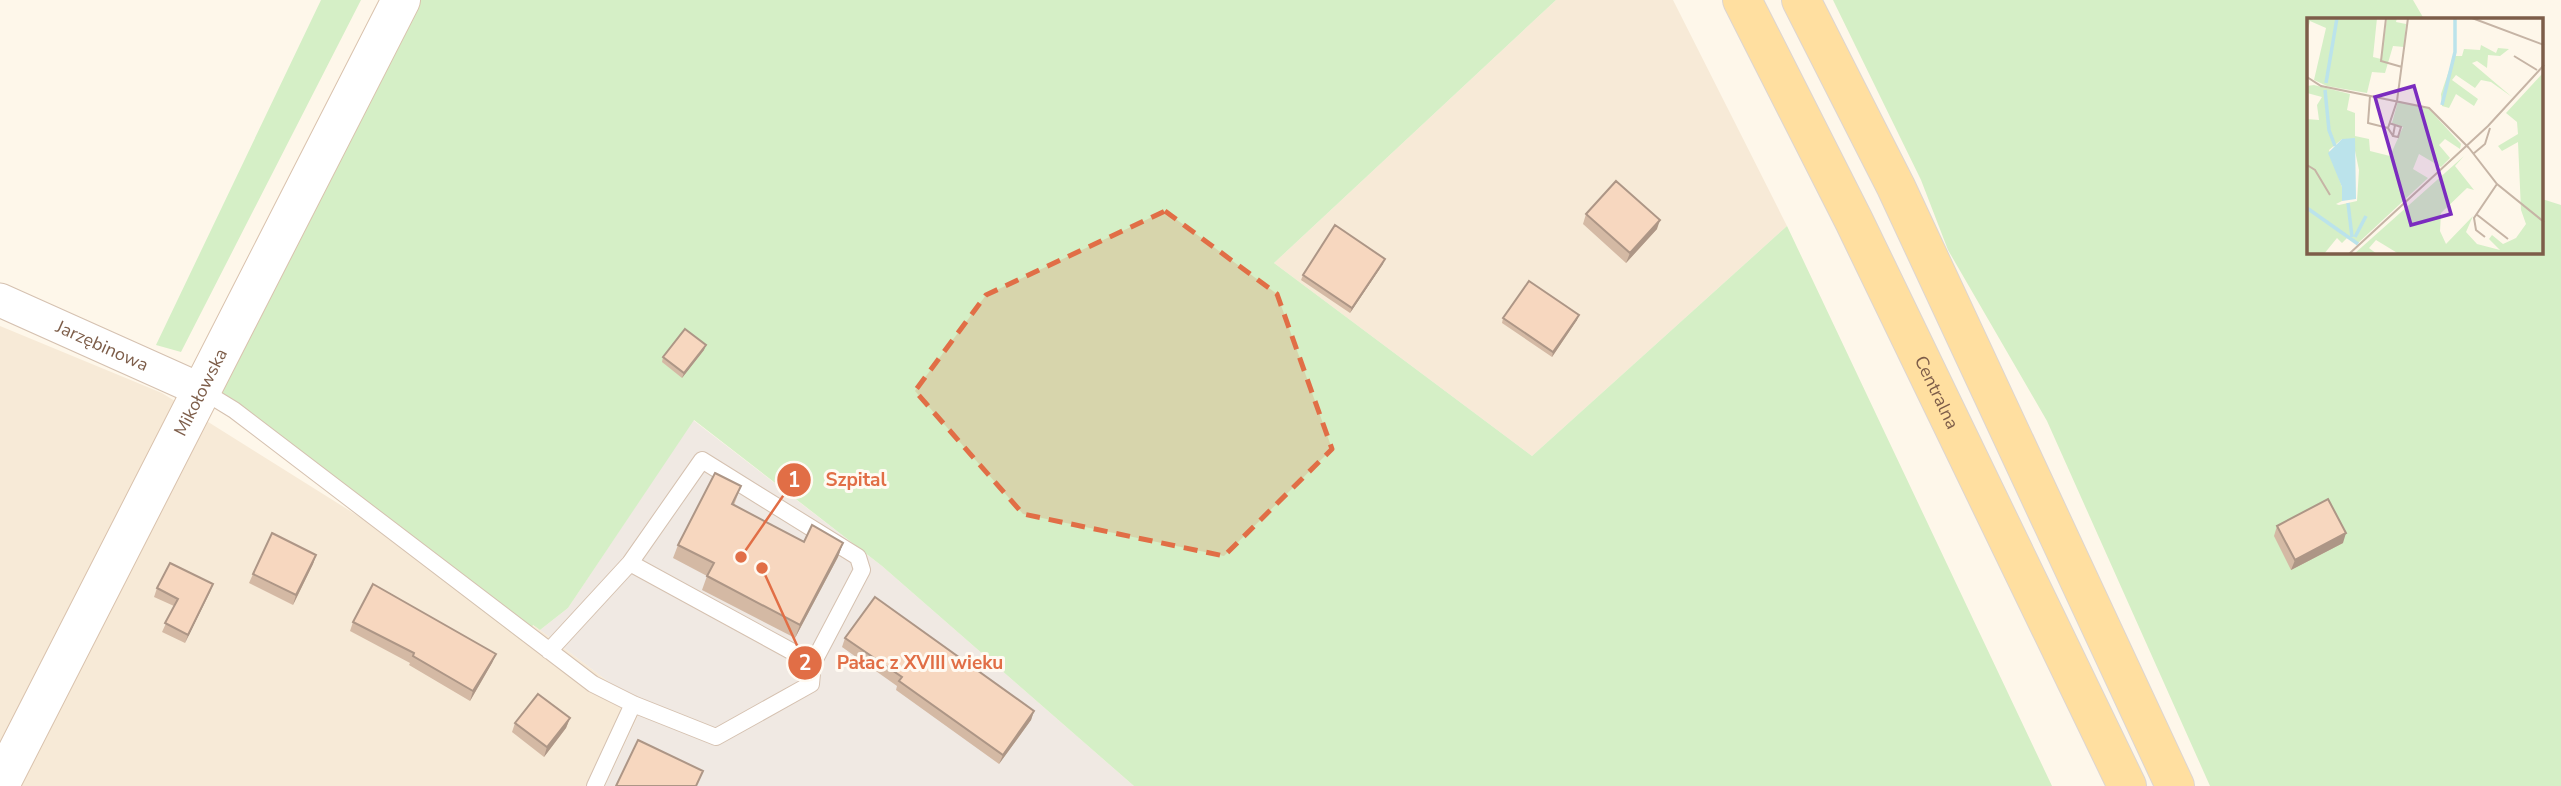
<svg xmlns="http://www.w3.org/2000/svg" width="2561" height="786" font-family="'Nunito Sans',sans-serif">
	<style>
		.residential { fill: #f7ead7 }
		.industrial { fill: #f0e9e3 }
		.green { fill: #d5efc6 }
		.lines { fill: none; stroke-linecap: round; stroke-linejoin: round }
		.lane-casing { stroke: #d5c1b0; stroke-width: 18 }
		.street-casing { stroke: #d5c1b0; stroke-width: 35 }
		.secondary-casing { stroke: #d9c2ad; stroke-width: 40 }
		.primary-casing { stroke: #ddd5d0; stroke-width: 40 }
		.lane { stroke: #fff; stroke-width: 16 }
		.street { stroke: #fff; stroke-width: 33 }
		.secondary { stroke: #fff; stroke-width: 38 }
		.primary { stroke: #ffdfa0; stroke-width: 38 }
		.wall { fill: #d4b9a4 }
		.shaded-wall { fill: #ad9686 }
		.building { fill: #f7d7bf; stroke: #ad9686; stroke-width: 2 }
		.marked { fill: #e16e46; fill-opacity: 0.2; stroke: #e16e46; stroke-width: 5; stroke-dasharray: 14 9; stroke-linejoin: round }
		.labels { text-anchor: middle; stroke-width: 6; stroke-linejoin: round; paint-order: stroke }
		.street-label { font-size: 18px; fill: #7d5d49; stroke: #fffaf2 }
		.inset-river { fill: none; stroke: #bbe3eb; stroke-width: 3.5 }
		.inset-road { fill: none; stroke: #c6b4a5; stroke-width: 2 }
		.view { fill: #7b2cbf; fill-opacity: 0.15; stroke: #7b2cbf; stroke-width: 3.5 }
		.inset-edge { fill: none; stroke: #7d5d49; stroke-width: 3.5 }
		.leader { fill: none; stroke: #e16e46; stroke-width: 2.5 }
		.callout-dot { fill: #e16e46; stroke: #fffaf2; stroke-width: 2.5 }
		.mark-label { font-size: 21px; text-anchor: middle; font-weight: bold; fill: #fff }
		.callout-label { font-size: 19px; text-anchor: middle; font-weight: bold; fill: #e16e46; stroke: #fffaf2; stroke-width: 6; stroke-linejoin: round; paint-order: stroke }
	</style>
	<rect width="100%" height="100%" fill="#fef7ea"/>
	<path class="residential" d="M 1556,0 L 1673,0 L 1787,226 L 1532,456 L 1274,263 Z
		M 0,326 L 162,393 L 540,630 L 642,707 L 605,786 L 0,786 Z"/>
	<path class="industrial" d="M 693,420 L 882,566 L 1134,786 L 605,786 L 642,707 L 540,630 L 568,608 Z"/>
	<path class="green" d="M 321,0 L 361,0 L 181,352 L 156,345 Z
		M 406,0 L 1556,0 L 1274,263 L 1532,456 L 1787,226 L 2052,786 L 1134,786 L 882,566 L 694,420 L 568,608 L 540,630 L 533,625 L 522,641 L 189,385 Z
		M 1833,0 L 2413,0 L 2424,19 L 2309,19 L 2309,252 L 2542,252 L 2542,199 L 2561,205 L 2561,786 L 2210,786 L 2047,421 L 1948,250 L 1921,180 Z"/>
	<g class="lines">
		<defs>
			<path id="lane" d="M 203,391 L 234,410 L 593,684 L 633,704 L 716,737 L 811,684 L 813,663
				M 549,651 L 630,563 L 702,460 L 858,557 L 862,570 L 813,663 L 630,563
				M 595,786 L 633,704"/>
			<g id="street">
				<path id="s1" d="M 0,300 L 203,391"/>
			</g>
			<g id="secondary">
				<path id="s2" d="M 0,785 L 401,0"/>
			</g>
			<g id="primary">
				<path id="s3" d="M 1742,0 L 1854,221 L 2127,786"/>
				<path d="M 1801,0 L 1896,187 L 2175,786"/>
			</g>
		</defs>
		<use href="#lane" class="lane-casing"/>
		<use href="#street" class="street-casing"/>
		<use href="#secondary" class="secondary-casing"/>
		<use href="#primary" class="primary-casing"/>
		<use href="#lane" class="lane"/>
		<use href="#street" class="street"/>
		<use href="#secondary" class="secondary"/>
		<use href="#primary" class="primary"/>
	</g>
	<path class="wall" d="M 1586,214 L 1657,229 L 1626,263 L 1583,224 Z
		M 1383,264 L 1350,313 L 1301,280 L 1303,275 Z
		M 1503,318 L 1577,320 L 1552,357 L 1502,323 Z
		M 704,350 L 682,378 L 662,362 L 663,357 Z
		M 741,486 L 734,505 L 804,542 L 843,543 L 838,557 L 795,638 L 702,590 L 707,576 L 673,558 L 678,545 Z
		M 2277,526 L 2343,543 L 2291,570 L 2274,536 Z
		M 316,555 L 313,564 L 293,605 L 249,583 L 253,574 Z
		M 213,584 L 185,643 L 162,632 L 174,606 L 154,597 L 157,588 Z
		M 353,622 L 496,654 L 492,663 L 470,701 L 409,665 L 410,663 L 350,631 Z
		M 845,638 L 1034,711 L 1031,720 L 999,764 L 896,690 L 897,686 L 842,647 Z
		M 570,718 L 566,728 L 544,757 L 512,732 L 515,723 Z"/>
	<path class="shaded-wall" d="M 1660,220 L 1657,229 L 1626,263 L 1630,253 Z
		M 1385,259 L 1383,264 L 1350,313 L 1352,308 Z
		M 1579,315 L 1577,320 L 1552,357 L 1553,352 Z
		M 706,345 L 704,350 L 682,378 L 684,373 Z
		M 2346,533 L 2343,543 L 2291,570 L 2295,560 Z
		M 843,543 L 838,557 L 795,638 L 800,625 Z
		M 316,555 L 313,564 L 293,605 L 296,595 Z
		M 213,584 L 210,592 L 185,643 L 188,635 Z
		M 496,654 L 492,663 L 470,701 L 473,691 Z
		M 1034,711 L 1031,720 L 999,764 L 1003,755 Z
		M 570,718 L 566,728 L 544,757 L 547,747 Z"/>
	<path class="building" d="M 1616,181 L 1660,220 L 1630,253 L 1586,214 Z
		M 1335,225 L 1385,259 L 1352,308 L 1303,275 Z
		M 1529,281 L 1579,315 L 1553,352 L 1503,318 Z
		M 685,329 L 706,345 L 684,373 L 663,357 Z
		M 715,473 L 741,486 L 732,504 L 804,542 L 812,525 L 843,543 L 800,625 L 707,576 L 714,563 L 678,545 Z
		M 2328,499 L 2346,533 L 2295,560 L 2277,526 Z
		M 272,533 L 316,555 L 296,595 L 253,574 Z
		M 170,563 L 213,584 L 188,635 L 165,623 L 178,599 L 157,588 Z
		M 373,584 L 496,654 L 473,691 L 413,656 L 414,653 L 353,622 Z
		M 875,597 L 1034,711 L 1003,755 L 899,681 L 902,677 L 845,638 Z
		M 538,694 L 570,718 L 547,747 L 515,723 Z
		M 638,740 L 703,771 L 696,786 L 616,786 Z"/>
	<path class="marked" d="M 1165,211 L 1277,294 L 1332,449 L 1224,556 L 1023,514 L 915,391 L 986,295 Z"/>
	<g class="labels">
		<g class="street-label">
			<text dy="6" stroke="none"><textPath href="#s1" startOffset="112">Jarzębinowa</textPath></text>
			<text dy="6" stroke="none"><textPath href="#s3" startOffset="438">Centralna</textPath></text>
			<text dy="6" stroke="none"><textPath href="#s2" startOffset="441">Mikołowska</textPath></text>
		</g>
	</g>
	<g transform="translate(2307 18)">
		<rect width="236" height="236" fill="#fef7ea"/>
		<path d="M 0,0 L 70,0 L 66,39 L 74,41 L 80,0 L 100,0 L 90,0 L 89,4 L 99,6 L 97,29 L 86,28 L 78,55 L 65,54 L 60,75 L 20,68 L 7,62 L 19,10 L 3,3 L 0,15 ZM 174,27 L 189,35 L 191,30 L 202,31 L 193,38 L 181,37 L 180,50 L 170,43 L 165,45 L 205,79 L 184,64 L 174,62 L 168,70 L 149,57 L 145,62 L 171,81 L 167,88 L 149,76 L 142,90 L 135,88 L 134,76 L 147,38 L 155,38 L 157,31 L 173,32 ZM 236,55 L 236,236 L 92,236 L 69,222 L 62,230 L 70,236 L 47,236 L 157,138 L 148,148 L 167,172 L 160,170 L 134,195 L 133,213 L 139,226 L 166,198 L 159,214 L 170,226 L 193,232 L 182,221 L 185,217 L 196,226 L 209,220 L 219,206 L 214,192 L 211,124 L 195,133 L 191,128 L 211,116 L 210,104 L 199,95 ZM 7,67 L 43,76 L 40,92 L 48,95 L 48,118 L 62,121 L 63,133 L 83,138 L 96,109 L 85,105 L 91,83 L 121,90 L 154,126 L 153,131 L 138,121 L 132,127 L 143,140 L 134,149 L 112,136 L 106,151 L 121,160 L 50,226 L 42,218 L 35,225 L 30,220 L 17,236 L 0,236 L 0,101 L 12,102 L 10,87 L 15,79 L 0,75 L 0,68 ZM 35,121 L 47,128 L 52,152 L 50,183 L 32,187 L 29,186 L 35,183 L 35,169 L 22,132 Z" fill="#d5efc6" fill-rule="evenodd"/>
		<path d="M 48,120 L 49,181 L 35,183 L 35,169 L 21,135 L 35,121 Z" fill="#bbe3eb"/>
		<path class="inset-river" d="M 19,65 L 30,0M 18,72 L 22,112 L 28,128M 135,87 L 148,34 L 148,0M 41,185 L 45,219M 0,190 L 51,226M 48,219 L 59,198"/>
		<path class="inset-road" d="M 79,0 L 74,43 L 95,49M 165,0 L 237,27M 207,38 L 230,52M 0,59 L 14,68 L 122,90 L 162,130M 63,78 L 61,105 L 81,110M 82,105 L 94,109 L 91,119 L 86,118 L 88,107M 86,118 L 81,110 L 90,83 L 101,0M 162,130 L 190,166 L 237,204M 166,136 L 178,126 L 183,110M 0,147 L 8,152 L 23,177M 169,196 L 201,221M 178,219 L 169,212 L 167,200 L 190,166M 42,236 L 181,108 L 237,47"/>
		<path class="view" d="M 107,68 L 144,196 L 104,207 L 68,79 Z"/>
		<rect width="236" height="236" class="inset-edge"/>
	</g>
	<path class="leader" d="M741 557L794 480M762 568L805 663"/>
	<g class="callout-dot">
		<circle cx="741" cy="557" r="7"/>
		<circle cx="762" cy="568" r="7"/>
		<circle cx="794" cy="480" r="18"/>
		<circle cx="805" cy="663" r="18"/>
	</g>
	<g class="mark-label">
		<text x="794" y="487">1</text>
		<text x="805" y="670">2</text>
	</g>
	<g class="callout-label">
		<text x="856" y="486">Szpital</text>
		<text x="920" y="669">Pałac z XVIII wieku</text>
	</g>
</svg>
